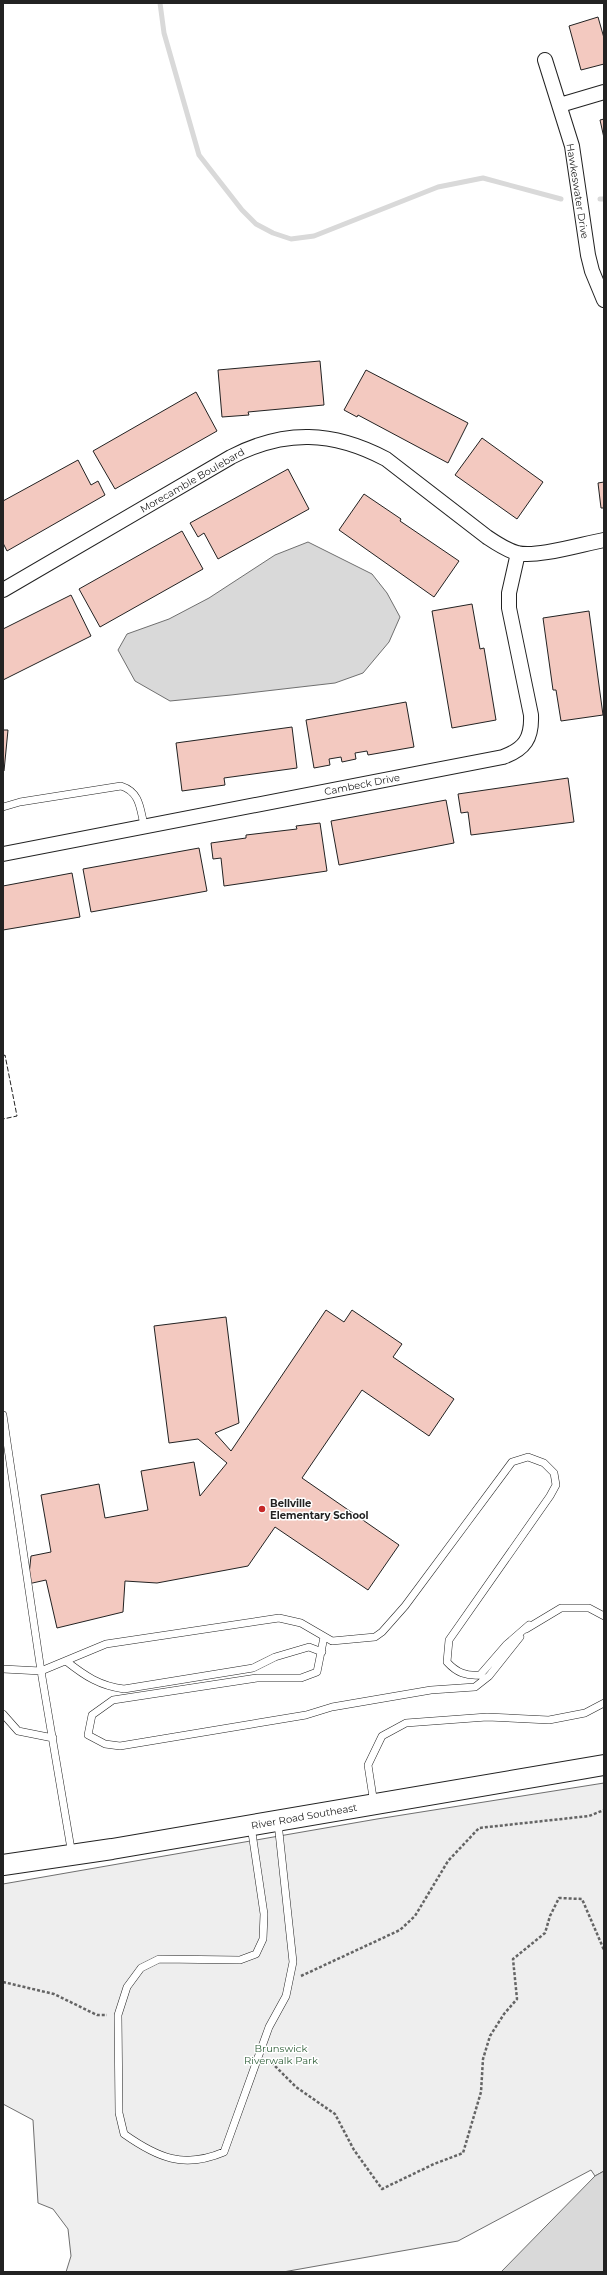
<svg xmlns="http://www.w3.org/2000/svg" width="607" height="2275" font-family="Montserrat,sans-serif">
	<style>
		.green { fill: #eee; stroke: #6f6f6f }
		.water { fill: #d9d9d9; stroke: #6f6f6f }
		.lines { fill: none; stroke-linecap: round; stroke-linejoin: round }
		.stream { stroke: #d9d9d9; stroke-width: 5 }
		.building { fill: #f3c9c0; stroke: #222 }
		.lane-casing { stroke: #222; stroke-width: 8 }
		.street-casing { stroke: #222; stroke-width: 16 }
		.secondary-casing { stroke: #222; stroke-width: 22 }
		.path { stroke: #646464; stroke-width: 2.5; stroke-dasharray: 3 2; stroke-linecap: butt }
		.lane { stroke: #fff; stroke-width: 7 }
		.street { stroke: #fff; stroke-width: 14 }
		.secondary { stroke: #fff; stroke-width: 20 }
		.fence { stroke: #222; stroke-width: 1; stroke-dasharray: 5 2; stroke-linecap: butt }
		.poi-dot { fill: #c62828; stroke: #fff; stroke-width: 1.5 }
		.labels { text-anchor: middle; stroke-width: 3; stroke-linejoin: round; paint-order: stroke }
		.street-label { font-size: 10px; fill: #222; stroke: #fff }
		.poi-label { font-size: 10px; font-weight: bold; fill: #222; stroke: #fff; text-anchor: start }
		.park-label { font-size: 10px; fill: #2f5e38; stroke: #fff }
	</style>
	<rect width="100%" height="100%" fill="#fff"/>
	<path class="green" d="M 604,1783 L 604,2171 L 595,2176 L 591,2170 L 458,2241 L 283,2272 L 66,2272 L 71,2256 L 68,2229 L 53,2209 L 38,2203 L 33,2120 L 3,2104 L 3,1884 L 377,1819 Z"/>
	<path class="water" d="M 308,542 L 372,574 L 387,593 L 400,617 L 389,642 L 363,673 L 335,683 L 231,695 L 170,701 L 135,681 L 118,650 L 127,634 L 169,619 L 209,598 L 275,555 Z
		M 604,2171 L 604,2272 L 501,2272 L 595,2176 Z"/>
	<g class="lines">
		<path class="stream" d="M 160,3 L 164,33 L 199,155 L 242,210 L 256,224 L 273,233 L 291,239 L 314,236 L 438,187 L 483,178 L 561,199
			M 600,199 L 604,199"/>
	</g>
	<path class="building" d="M 598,17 L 604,38 L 604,64 L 581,70 L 569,26 Z
		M 604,119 L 604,138 L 600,120 Z
		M 320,361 L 324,405 L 248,412 L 249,415 L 222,417 L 218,370 Z
		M 366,370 L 468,423 L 448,463 L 358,415 L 357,417 L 344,410 Z
		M 196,392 L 217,431 L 115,489 L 93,451 Z
		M 482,438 L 543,482 L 517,519 L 455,475 Z
		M 78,460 L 91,485 L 98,481 L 105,495 L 7,551 L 3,543 L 3,501 Z
		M 288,469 L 309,509 L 218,559 L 204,533 L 198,537 L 190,523 Z
		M 604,482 L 604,508 L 601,508 L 598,483 Z
		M 364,494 L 401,519 L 400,521 L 459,561 L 434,597 L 339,530 Z
		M 182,531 L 203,569 L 100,627 L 79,589 Z
		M 71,595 L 91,636 L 3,680 L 3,629 Z
		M 472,604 L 480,649 L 484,648 L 496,720 L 452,728 L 432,611 Z
		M 589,611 L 603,715 L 561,721 L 556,690 L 553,690 L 543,618 Z
		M 406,702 L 414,747 L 368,755 L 367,751 L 355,753 L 356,759 L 342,762 L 341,757 L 329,759 L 330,765 L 314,768 L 306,720 Z
		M 292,727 L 297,768 L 224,778 L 225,785 L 182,791 L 176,743 Z
		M 3,730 L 8,730 L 4,771 L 3,771 Z
		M 568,778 L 574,822 L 471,835 L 468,812 L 461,813 L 458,794 Z
		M 446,800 L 454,843 L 339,865 L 331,821 Z
		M 320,823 L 327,871 L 224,886 L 221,858 L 213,859 L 211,843 L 246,838 L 246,835 L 297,829 L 296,826 Z
		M 199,848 L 207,891 L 91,912 L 83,869 Z
		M 72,873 L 80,917 L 3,930 L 3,886 Z
		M 326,1310 L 344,1322 L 352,1310 L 402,1344 L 393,1357 L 454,1399 L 429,1436 L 362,1390 L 302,1478 L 399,1545 L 368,1590 L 275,1527 L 248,1566 L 157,1583 L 125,1581 L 123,1612 L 57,1628 L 46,1580 L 28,1584 L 31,1556 L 51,1552 L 41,1495 L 99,1484 L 105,1518 L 148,1510 L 141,1471 L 194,1462 L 200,1496 L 227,1463 L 198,1439 L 169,1443 L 154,1326 L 226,1317 L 239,1423 L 215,1433 L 231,1451 Z"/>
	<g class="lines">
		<defs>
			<path id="lane" d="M 3,807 L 20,802 L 121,786 C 140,792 140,808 144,825
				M 3,1415 L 41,1671 L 72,1855
				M 526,1629 L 561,1608 L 589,1608 L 604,1616
				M 324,1637 L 317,1672 L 301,1678 L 257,1678 L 113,1700 L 92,1715 L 88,1735 L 105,1744 L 120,1746 L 306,1715 L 332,1707 L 431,1690 L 475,1687 L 489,1676 L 520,1637
				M 66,1661 C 85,1676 100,1686 124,1689 L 253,1668 L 275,1657 L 309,1647 L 322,1652
				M 3,1669 L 41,1671 L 106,1644 L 279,1618 L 301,1623 L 332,1641 L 375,1637 L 382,1632 L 405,1606 L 512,1462 L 528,1457 L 544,1463 L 554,1473 L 556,1485 L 550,1496 L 449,1640 L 447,1662 C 457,1673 466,1676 480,1675 L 506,1645 L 529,1625
				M 3,1714 L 18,1731 L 53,1738
				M 374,1804 L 368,1765 L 382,1736 L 406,1723 L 487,1717 L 549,1720 L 585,1713 L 604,1703
				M 251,1826 L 264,1914 L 263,1939 L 256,1954 L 240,1960 L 159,1959 L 141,1968 L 127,1987 L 118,2015 L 119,2113 L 124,2134 C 158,2158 184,2169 224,2152 L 269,2027 L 286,1996 L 293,1962 L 278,1823"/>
			<path id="street" d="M 545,60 L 572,146 L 588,255 L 592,271 L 604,300
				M 560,105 L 604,92
				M 3,590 L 231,457 C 285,429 333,431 386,459 L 487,537 C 496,543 506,550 517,553 C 537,558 582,544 604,540
				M 3,854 L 503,757 C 525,749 532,738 531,715 L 509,608 L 509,593 L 518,553"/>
			<path id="secondary" d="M 3,1865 L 112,1849 L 604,1765"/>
		</defs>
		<use href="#lane" class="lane-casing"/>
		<use href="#street" class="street-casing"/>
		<use href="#secondary" class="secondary-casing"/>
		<path class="path" d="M 301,1976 L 400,1930 L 415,1916 L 448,1861 L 479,1828 L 589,1816 L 604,1810
			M 3,1982 L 54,1994 L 97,2015 L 107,2015
			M 268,2059 L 296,2087 L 335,2114 L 354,2150 L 382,2189 L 434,2164 L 463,2153 L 481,2092 L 483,2059 L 490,2036 L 504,2014 L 517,1999 L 513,1959 L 545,1933 L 550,1916 L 559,1898 L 582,1899 L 604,1950"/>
		<use href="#lane" class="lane"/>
		<use href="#street" class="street"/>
		<use href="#secondary" class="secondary"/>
		<path class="fence" d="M 3,1056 L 5,1055 L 17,1116 L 3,1119"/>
	</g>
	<circle class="poi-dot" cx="262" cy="1509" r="4"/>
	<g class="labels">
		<g class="street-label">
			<text transform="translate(578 191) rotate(81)" y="4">Hawkeswater Drive</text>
			<text transform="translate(192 480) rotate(-30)" y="4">Morecamble Boulebard</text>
			<text transform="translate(362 784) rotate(-11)" y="4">Cambeck Drive</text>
			<text transform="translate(304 1816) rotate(-10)" y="4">River Road Southeast</text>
		</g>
		<g class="poi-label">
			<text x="270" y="1507">Bellville<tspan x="270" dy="12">Elementary School</tspan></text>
		</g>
		<g class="park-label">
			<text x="281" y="2052">Brunswick<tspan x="281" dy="12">Riverwalk Park</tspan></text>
		</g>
	</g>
	<rect width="607" height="2275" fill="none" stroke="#222222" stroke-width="8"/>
</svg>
